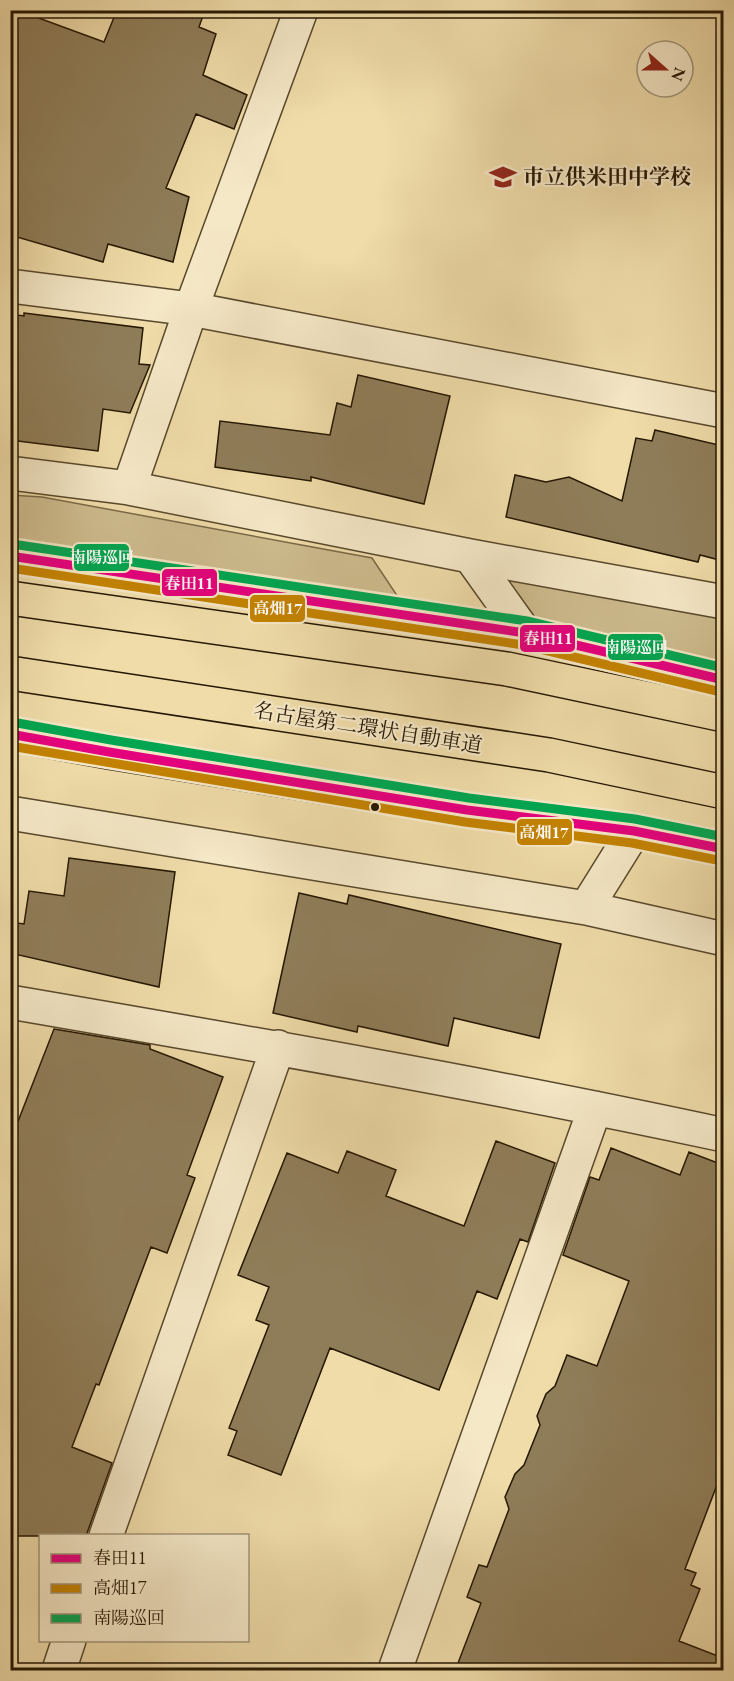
<svg xmlns="http://www.w3.org/2000/svg" width="734" height="1681" font-family="'EB Garamond','Noto Serif JP',serif">
	<style>
		.green { fill: #cdbb8d; stroke: #7a6948; stroke-width: 1.5 }
		.building { fill: #8f7d59; stroke: #261702; stroke-width: 1.5 }
		.lines { fill: none; stroke-linecap: round; stroke-linejoin: round }
		.street-casing { stroke: #58482c; stroke-width: 36 }
		.highway-casing { stroke: #261702; stroke-width: 36 }
		.street { stroke: #f5e8c7; stroke-width: 33 }
		.highway { stroke: #efdca9; stroke-width: 33 }
		.bus-1-casing { stroke: #f5e8c7; stroke-width: 14 }
		.bus-2-casing { stroke: #f5e8c7; stroke-width: 14 }
		.bus-3-casing { stroke: #f5e8c7; stroke-width: 14 }
		.bus-1 { stroke: #e5007d; stroke-width: 9 }
		.bus-2 { stroke: #c38200; stroke-width: 9 }
		.bus-3 { stroke: #00a651; stroke-width: 9 }
		.bus-dot { fill: #261702; stroke: #f5e8c7; stroke-width: 2 }
		.labels { text-anchor: middle; stroke-width: 4.5; stroke-linejoin: round; paint-order: stroke }
		.poi-label { font-size: 21px; font-weight: bold; fill: #261702; stroke: #f5e8c7; text-anchor: start }
		.street-label { font-size: 21px; fill: #261702; stroke: #f5e8c7 }
		.line-badge { stroke: #f5e8c7; stroke-width: 2 }
		.badge-label { font-size: 16px; text-anchor: middle; font-weight: bold; fill: #fff }
	</style>
	<rect width="100%" height="100%" fill="#efdca9"/>
	<filter id="stains"><feTurbulence type="fractalNoise" baseFrequency=".00333" numOctaves="4"/><feColorMatrix values="0 0 0 0 .2 0 0 0 0 .09 0 0 0 0 .02 0 0 0 .5 -.17"/></filter>
	<radialGradient id="worn" r=".72"><stop offset=".6" stop-color="#630" stop-opacity="0"/><stop offset="1" stop-color="#630" stop-opacity=".3"/></radialGradient>
	<path class="green" d="M 10,495 L 42,497 L 372,558 L 402,603 L 11,544 Z
		M 511,578 L 723,616 L 723,665 L 531,618 L 505,593 Z"/>
	<path class="building" d="M 10,10 L 17,10 L 104,42 L 117,10 L 205,10 L 199,27 L 216,34 L 203,75 L 247,95 L 234,129 L 196,114 L 166,188 L 189,197 L 173,262 L 108,244 L 103,262 L 10,235 Z
		M 24,313 L 143,328 L 139,364 L 150,365 L 130,413 L 103,409 L 98,451 L 10,440 L 10,314 L 24,316 Z
		M 358,375 L 450,396 L 424,504 L 311,477 L 311,481 L 215,467 L 220,421 L 330,435 L 337,403 L 351,407 Z
		M 655,430 L 723,446 L 723,561 L 700,555 L 698,562 L 506,517 L 515,475 L 546,482 L 569,477 L 622,501 L 636,438 L 652,441 Z
		M 69,858 L 175,872 L 159,987 L 10,953 L 10,922 L 24,924 L 29,891 L 64,896 Z
		M 299,893 L 347,904 L 349,895 L 561,944 L 539,1038 L 454,1018 L 448,1046 L 358,1026 L 357,1032 L 273,1013 Z
		M 54,1029 L 150,1045 L 150,1049 L 223,1077 L 187,1175 L 195,1178 L 167,1253 L 151,1247 L 99,1385 L 96,1384 L 72,1447 L 112,1463 L 86,1536 L 10,1536 L 10,1142 Z
		M 496,1141 L 555,1163 L 528,1242 L 520,1239 L 497,1299 L 477,1291 L 439,1390 L 330,1348 L 281,1475 L 228,1455 L 237,1431 L 229,1428 L 269,1325 L 256,1320 L 269,1287 L 238,1275 L 287,1153 L 338,1173 L 347,1151 L 396,1170 L 386,1196 L 464,1226 Z
		M 611,1148 L 680,1175 L 689,1152 L 723,1165 L 723,1469 L 685,1569 L 696,1573 L 691,1585 L 700,1589 L 679,1641 L 723,1658 L 723,1671 L 455,1671 L 481,1603 L 467,1597 L 479,1565 L 487,1567 L 509,1509 L 505,1497 L 515,1474 L 524,1465 L 540,1425 L 537,1416 L 546,1394 L 555,1386 L 567,1355 L 597,1366 L 629,1281 L 563,1255 L 590,1177 L 599,1180 Z"/>
	<g class="lines">
		<defs>
			<path id="street" d="M 10,286 L 191,309 L 724,411
				M 10,473 L 129,488 L 470,556 L 724,602
				M 129,488 L 191,309 L 301,10
				M 470,556 L 525,633
				M 16,814 L 586,908 L 724,939
				M 586,908 L 634,831
				M 10,1002 C 249,1043 487,1084 724,1135
				M 106,1536 L 278,1047
				M 59,1670 L 69,1640
				M 395,1670 L 595,1108"/>
			<path id="highway" d="M 10,556 L 525,633 L 724,680
				M 10,598 L 507,669 L 724,715
				M 10,673 L 549,755 L 724,792
				M 10,734 L 109,752 L 467,810 L 634,831 L 724,849"/>
		</defs>
		<use href="#street" class="street-casing"/>
		<use href="#highway" class="highway-casing"/>
		<use href="#street" class="street"/>
		<use href="#highway" class="highway"/>
		<defs>
			<path id="bus-1" d="M 10,556 L 525,633 L 724,680
				M 10,734 L 109,752 L 467,810 L 634,831 L 724,849"/>
			<path id="bus-2" d="M 10,568 L 523,645 L 721,692
				M 10,746 L 465,822 L 632,843 L 722,861"/>
			<path id="bus-3" d="M 12,544 L 527,621 L 724,668
				M 12,722 L 111,740 L 469,798 L 635,819 L 724,837"/>
		</defs>
		<use href="#bus-1" class="bus-1-casing"/>
		<use href="#bus-2" class="bus-2-casing"/>
		<use href="#bus-3" class="bus-3-casing"/>
		<use href="#bus-1" class="bus-1"/>
		<use href="#bus-2" class="bus-2"/>
		<use href="#bus-3" class="bus-3"/>
	</g>
	<defs>
		<symbol id="school-bare" viewBox="-9 -9 18 18"><path d="M0-5L7-2L0 1L-7-2ZM-4 1L0 2.5L4 1V4Q0 6-4 4Z" fill="#8f2418" stroke="#f5e8c7" stroke-width="2.5" paint-order="stroke"/></symbol>
	</defs>
	<g fill-rule="evenodd">
		<use href="#school-bare" x="484" y="158" width="38" height="38"/>
	</g>
	<circle class="bus-dot" cx="375" cy="807" r="5"/>
	<g class="labels">
		<g class="poi-label">
			<text x="523" y="184">市立供米田中学校</text>
		</g>
		<g class="street-label">
			<text transform="translate(368 728) rotate(9)" y="7">名古屋第二環状自動車道</text>
		</g>
	</g>
	<g class="line-badge">
		<rect x="73" y="543" width="57" height="29" rx="6" fill="#00a651"/>
		<rect x="161" y="568" width="57" height="29" rx="6" fill="#e5007d"/>
		<rect x="249" y="594" width="57" height="29" rx="6" fill="#c38200"/>
		<rect x="519" y="624" width="57" height="29" rx="6" fill="#e5007d"/>
		<rect x="607" y="633" width="57" height="28" rx="6" fill="#00a651"/>
		<rect x="516" y="818" width="57" height="28" rx="6" fill="#c38200"/>
	</g>
	<g class="badge-label">
		<text x="102" y="563">南陽巡回</text>
		<text x="189" y="589">春田11</text>
		<text x="278" y="614">高畑17</text>
		<text x="548" y="644">春田11</text>
		<text x="636" y="653">南陽巡回</text>
		<text x="544" y="838">高畑17</text>
	</g>
	<rect width="734" height="1681" fill="none" stroke="#efdca9" stroke-width="36"/>
	<rect x="12" y="12" width="710" height="1657" fill="none" stroke="#261702" stroke-width="3"/>
	<rect x="18" y="18" width="698" height="1645" fill="none" stroke="#261702" stroke-width="1.5"/>
	<rect x="39" y="1534" width="210" height="108" fill="#f5e8c7" stroke="#a29478" stroke-width="1.5"/>
	<rect x="51" y="1554" width="30" height="9" fill="#e5007d" stroke="#a29478" stroke-width="1.5"/>
	<text x="93" y="1564" font-size="18" fill="#261702">春田11</text>
	<rect x="51" y="1584" width="30" height="9" fill="#c38200" stroke="#a29478" stroke-width="1.5"/>
	<text x="93" y="1594" font-size="18" fill="#261702">高畑17</text>
	<rect x="51" y="1614" width="30" height="9" fill="#00a651" stroke="#a29478" stroke-width="1.5"/>
	<text x="93" y="1624" font-size="18" fill="#261702">南陽巡回</text>
	<g transform="translate(665 69) rotate(111)"><circle r="28" fill="#f5e8c7" stroke="#a29478" stroke-width="1.5"/>
	<path d="M0-4.5L10 22L0 15L-10 22Z" fill="#8f2418"/>
	<text y="-9" font-size="16" font-weight="bold" text-anchor="middle" fill="#261702">N</text>
	</g>
	<rect width="100%" height="100%" filter="url(#stains)"/>
	<rect width="100%" height="100%" fill="url(#worn)"/>
</svg>
